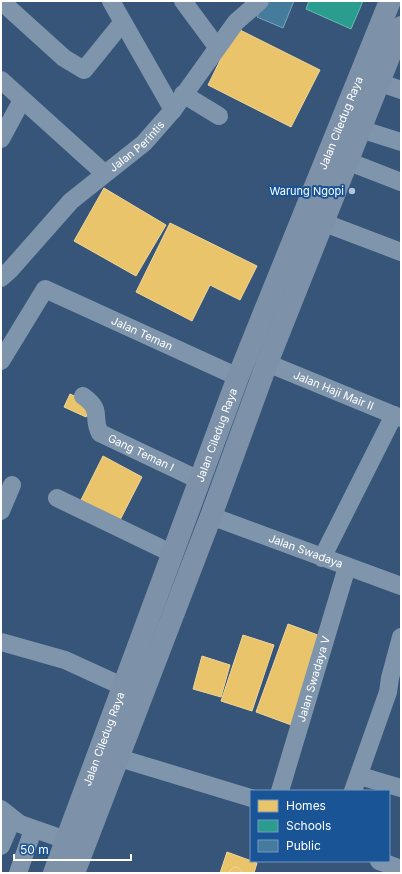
<svg xmlns="http://www.w3.org/2000/svg" width="402" height="874" font-family="Inter,sans-serif">
	<style>
		.homes { fill: #e9c46a; stroke: #f0d697 }
		.schools { fill: #2a9d8f; stroke: #6abab1 }
		.public { fill: #457b9d; stroke: #7da3ba }
		.lines { fill: none; stroke-linecap: round; stroke-linejoin: round }
		.minor { stroke: #7f95ab; stroke-width: 18 }
		.major { stroke: #7d91a9; stroke-width: 22 }
		.poi-dot { fill: #b9c4d0; stroke: #195496; stroke-width: 1.5 }
		.labels { text-anchor: middle; stroke-width: 4; stroke-linejoin: round; paint-order: stroke }
		.street-label { font-size: 11px; fill: #fff; stroke: #195496 }
		.poi-label { font-size: 11px; fill: #fff; stroke: #195496; text-anchor: end }
	</style>
	<rect width="100%" height="100%" fill="#365579"/>
	<path class="homes" d="M 236,28 L 320,70 L 291,127 L 208,85 Z
		M 104,188 L 166,225 L 136,276 L 74,241 Z
		M 170,223 L 257,266 L 240,300 L 210,285 L 192,321 L 136,292 Z
		M 70,394 L 92,404 L 86,417 L 64,407 Z
		M 103,456 L 142,477 L 119,522 L 80,502 Z
		M 288,624 L 326,638 L 294,726 L 256,712 Z
		M 243,635 L 274,645 L 252,711 L 221,701 Z
		M 202,656 L 230,665 L 221,697 L 193,689 Z
		M 227,852 L 257,863 L 254,873 L 220,873 Z
		M 234,867 L 239,868 L 243,873 L 228,873 Z"/>
	<path class="schools" d="M 309,1 L 363,1 L 351,29 L 306,9 Z"/>
	<path class="public" d="M 264,1 L 294,1 L 283,28 L 257,17 Z"/>
	<g class="lines">
		<g class="minor">
			<path d="M 1,1 L 64,58 L 84,70 L 122,23"/>
			<path d="M 111,1 L 173,110"/>
			<path d="M 183,1 L 217,47"/>
			<path d="M 1,80 L 104,173"/>
			<path d="M 378,82 L 401,90"/>
			<path d="M 183,94 L 219,116"/>
			<path d="M 360,129 L 401,142"/>
			<path d="M 1,139 L 22,100"/>
			<path d="M 347,161 L 401,182"/>
			<path d="M 322,222 L 401,252"/>
			<path id="s1" d="M 1,278 L 10,270 L 71,201 L 144,143 L 173,110 L 236,22 L 260,1"/>
			<path id="s2" d="M 1,361 L 45,289 L 238,377"/>
			<path id="s3" d="M 267,363 L 401,418"/>
			<path id="s4" d="M 83,396 C 104,411 91,417 100,433 L 199,480"/>
			<path d="M 57,498 L 173,554"/>
			<path d="M 1,511 L 12,485"/>
			<path id="s5" d="M 211,516 L 401,586"/>
			<path d="M 322,558 L 394,415"/>
			<path d="M 1,642 L 65,660 L 124,687"/>
			<path d="M 119,758 L 251,798"/>
			<path d="M 360,776 L 401,788"/>
			<path id="s6" d="M 280,791 L 347,567"/>
			<path d="M 353,791 L 388,692 L 390,678 L 401,637"/>
			<path d="M 1,809 L 20,824 L 66,840"/>
			<path d="M 1,846 L 12,820"/>
			<path d="M 379,861 L 401,869"/>
			<path d="M 18,873 L 33,830"/>
		</g>
		<g class="major">
			<path id="s7" d="M 54,873 L 238,377 L 390,1"/>
			<path d="M 74,873 L 211,516 L 267,363 L 401,27"/>
		</g>
	</g>
	<circle class="poi-dot" cx="352" cy="191" r="4"/>
	<g class="labels">
		<g class="street-label">
			<text dy="4" stroke="none"><textPath href="#s7" startOffset="803">Jalan Ciledug Raya</textPath></text>
			<text dy="4" stroke="none"><textPath href="#s1" startOffset="190">Jalan Perintis</textPath></text>
			<text dy="4" stroke="none"><textPath href="#s2" startOffset="191">Jalan Teman</textPath></text>
			<text dy="4" stroke="none"><textPath href="#s3" startOffset="72">Jalan Haji Mair II</textPath></text>
			<text dy="4" stroke="none"><textPath href="#s7" startOffset="467">Jalan Ciledug Raya</textPath></text>
			<text dy="4" stroke="none"><textPath href="#s4" startOffset="88">Gang Teman I</textPath></text>
			<text dy="4" stroke="none"><textPath href="#s5" startOffset="101">Jalan Swadaya</textPath></text>
			<text dy="4" stroke="none"><textPath href="#s6" startOffset="117">Jalan Swadaya V</textPath></text>
			<text dy="4" stroke="none"><textPath href="#s7" startOffset="143">Jalan Ciledug Raya</textPath></text>
		</g>
		<g class="poi-label">
			<text x="344" y="195">Warung Ngopi</text>
		</g>
	</g>
	<rect width="402" height="874" fill="none" stroke="#ffffff" stroke-width="4"/>
	<rect x="250" y="790" width="140" height="72" fill="#195496" stroke="#7598c0"/>
	<rect x="258" y="800" width="20" height="12" fill="#e9c46a" stroke="#7598c0"/>
	<text x="286" y="810" font-size="12" fill="#ffffff">Homes</text>
	<rect x="258" y="820" width="20" height="12" fill="#2a9d8f" stroke="#7598c0"/>
	<text x="286" y="830" font-size="12" fill="#ffffff">Schools</text>
	<rect x="258" y="840" width="20" height="12" fill="#457b9d" stroke="#7598c0"/>
	<text x="286" y="850" font-size="12" fill="#ffffff">Public</text>
	<path d="M14 854v6h117v-6" fill="none" stroke="#ffffff" stroke-width="2"/>
	<text x="20" y="854" font-size="12" fill="#ffffff" stroke="#195496" stroke-width="3" paint-order="stroke">50 m</text>
</svg>
